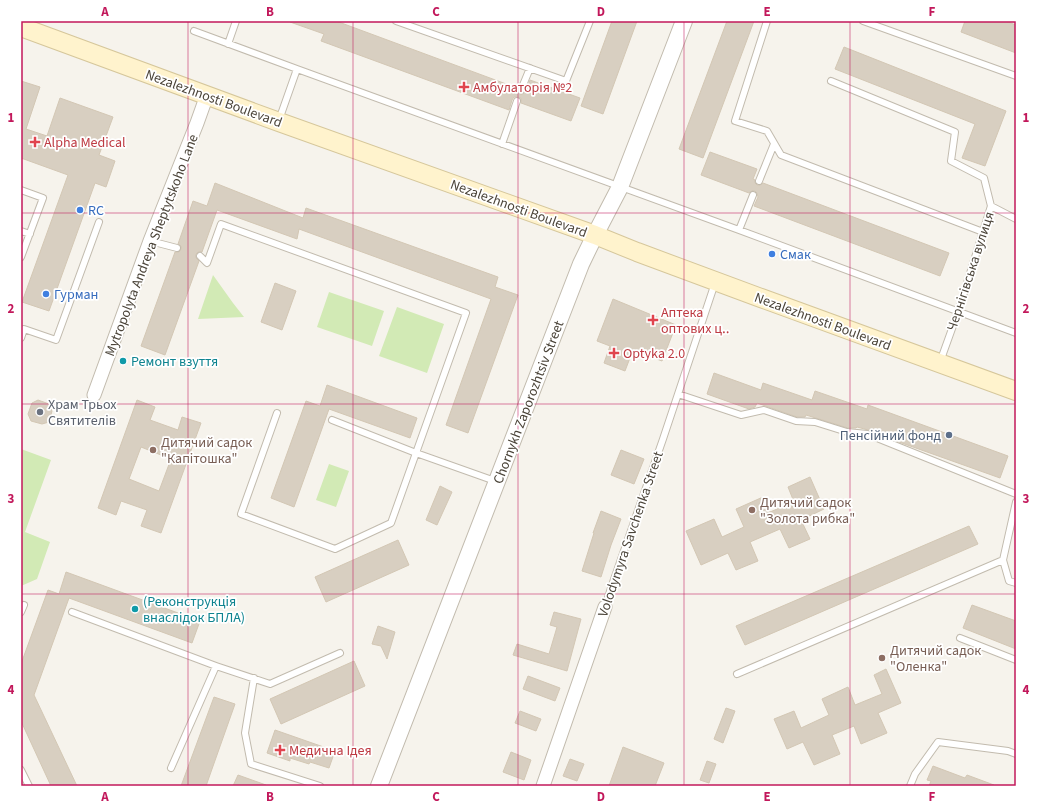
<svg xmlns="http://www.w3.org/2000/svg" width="1037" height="807" font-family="'Source Sans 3',sans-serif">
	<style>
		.green { fill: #d2eab5 }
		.building { fill: #d8cfc1; stroke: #d3c7b4; fill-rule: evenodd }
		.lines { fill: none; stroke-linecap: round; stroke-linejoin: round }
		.service-casing { stroke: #c2bbae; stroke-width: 8 }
		.minor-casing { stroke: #c2bbae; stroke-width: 15 }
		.tertiary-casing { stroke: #c2bbae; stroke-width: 18 }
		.secondary-casing { stroke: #d6c79b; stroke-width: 20 }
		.service { stroke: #fff; stroke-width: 6 }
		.minor { stroke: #fff; stroke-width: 13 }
		.tertiary { stroke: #fff; stroke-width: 16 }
		.secondary { stroke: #fff3cd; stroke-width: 18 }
		.grid { fill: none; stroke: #c2185b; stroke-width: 1; stroke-opacity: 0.55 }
		.health-dot { fill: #e0444e; stroke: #fff; stroke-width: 1.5 }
		.shop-dot { fill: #3f7fe0; stroke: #fff; stroke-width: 1.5 }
		.culture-dot { fill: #0f9aa8; stroke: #fff; stroke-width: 1.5 }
		.worship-dot { fill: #6b7280; stroke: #fff; stroke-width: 1.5 }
		.service-dot { fill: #5c6f8a; stroke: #fff; stroke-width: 1.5 }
		.education-dot { fill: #8d6e63; stroke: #fff; stroke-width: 1.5 }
		.labels { text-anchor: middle; stroke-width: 3.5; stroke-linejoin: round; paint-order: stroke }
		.health-label { font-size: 14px; fill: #be3a42; stroke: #fff; text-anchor: start }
		.street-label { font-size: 14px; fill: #4b4439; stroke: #fff }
		.shop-label { font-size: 14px; fill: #366cbe; stroke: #fff; text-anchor: start }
		.culture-label { font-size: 14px; fill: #0d838f; stroke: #fff; text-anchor: start }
		.worship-label { font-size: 14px; fill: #5b616d; stroke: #fff; text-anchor: start }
		.service-label { font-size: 14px; fill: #4e5e75; stroke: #fff; text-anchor: end }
		.education-label { font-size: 14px; fill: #785e54; stroke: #fff; text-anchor: start }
		.neatline { fill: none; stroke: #c2185b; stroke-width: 1.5 }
		.grid-label { font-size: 13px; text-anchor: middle; font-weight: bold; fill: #c2185b }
	</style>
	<rect width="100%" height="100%" fill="#f6f3ec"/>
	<path class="green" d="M 213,275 L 233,303 L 244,317 L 198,319 Z
		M 329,292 L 384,311 L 372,346 L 317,327 Z
		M 397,307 L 444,324 L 427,373 L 379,356 Z
		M 21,449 L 51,460 L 25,532 L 50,542 L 37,579 L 21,586 Z
		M 329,464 L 349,471 L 336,507 L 316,500 Z"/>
	<path class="building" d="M 291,21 L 336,21 L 517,88 L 517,92 L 520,94 L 523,94 L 526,91 L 530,80 L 580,98 L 571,121 L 521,103 L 521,98 L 518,97 L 514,97 L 512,100 L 509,110 L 321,41 L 324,34 L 290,22 Z
		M 612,21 L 637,21 L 603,114 L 581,106 Z
		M 727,21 L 754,21 L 703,158 L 679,149 Z
		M 965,21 L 1005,21 L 1016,25 L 1016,53 L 961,32 Z
		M 844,47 L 1006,111 L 985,166 L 962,158 L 975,124 L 835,69 Z
		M 21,81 L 40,87 L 26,129 L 47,136 L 60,98 L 113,117 L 99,155 L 115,161 L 106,187 L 95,183 L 49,311 L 22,302 L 68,175 L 21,158 Z
		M 710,152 L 757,169 L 753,179 L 755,180 L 755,183 L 757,185 L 760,185 L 763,183 L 949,253 L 940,276 L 754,206 L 758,197 L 757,193 L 755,191 L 752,191 L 749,193 L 701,175 Z
		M 215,183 L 303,218 L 306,208 L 498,277 L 495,287 L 518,295 L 468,433 L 446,425 L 491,299 L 299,229 L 297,239 L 217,210 L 202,252 L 198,252 L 196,254 L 196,258 L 199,261 L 165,355 L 141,346 L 175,252 L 179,252 L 181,249 L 181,246 L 178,244 L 193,201 L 207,206 Z
		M 275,283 L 296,291 L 282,330 L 261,322 Z
		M 613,299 L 676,325 L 662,361 L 633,350 L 625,371 L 604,363 L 610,346 L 597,341 Z
		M 714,373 L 761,390 L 763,383 L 812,400 L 815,391 L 867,409 L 868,405 L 1008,456 L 1000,478 L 899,442 L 868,430 L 857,427 L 856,428 L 848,428 L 806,415 L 805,417 L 797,417 L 757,403 L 755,407 L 749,409 L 707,394 Z
		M 327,385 L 417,418 L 410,438 L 329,409 L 294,507 L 271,498 L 306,401 L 320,406 Z
		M 38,400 L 49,404 L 52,411 L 49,422 L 42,424 L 31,421 L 28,414 L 32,403 Z
		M 137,400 L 155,407 L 150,420 L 178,430 L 182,417 L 201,423 L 161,533 L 141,526 L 147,510 L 121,501 L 116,515 L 98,508 ZM 141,447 L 171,459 L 159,491 L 129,479 Z
		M 621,450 L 644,459 L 634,484 L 611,475 Z
		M 810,477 L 824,509 L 801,520 L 810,539 L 789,548 L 780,529 L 750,542 L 758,561 L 736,570 L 728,553 L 701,565 L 686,531 L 714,519 L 722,537 L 744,527 L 736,509 L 763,497 L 770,512 L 794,502 L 788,487 Z
		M 440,486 L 452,492 L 437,525 L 426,520 Z
		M 601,511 L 621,519 L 611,545 L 601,577 L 582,571 L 594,533 L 593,533 Z
		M 969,526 L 978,544 L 745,645 L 736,626 Z
		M 398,540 L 409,565 L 326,602 L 315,577 Z
		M 66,572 L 200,621 L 192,643 L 69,598 L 34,695 L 77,786 L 51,786 L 21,721 L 21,664 L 48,590 L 59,594 Z
		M 972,605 L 1016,621 L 1016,649 L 963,628 Z
		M 554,612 L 581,619 L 567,671 L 513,655 L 517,644 L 549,654 L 557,627 L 550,625 Z
		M 378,626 L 395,632 L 387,659 L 381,646 L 372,644 Z
		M 354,661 L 365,686 L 281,724 L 270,699 Z
		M 886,669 L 901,703 L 878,713 L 887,733 L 861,744 L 854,726 L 832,735 L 840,754 L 814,765 L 803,742 L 787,749 L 774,719 L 794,711 L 801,728 L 829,715 L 822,699 L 848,687 L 855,705 L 882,694 L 874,675 Z
		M 528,676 L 560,688 L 555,701 L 523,689 Z
		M 214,697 L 235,704 L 206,786 L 181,786 Z
		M 726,708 L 735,711 L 723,743 L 714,739 Z
		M 520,711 L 541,719 L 536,731 L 515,723 Z
		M 275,730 L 335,751 L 329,768 L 310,762 L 309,764 L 290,758 L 290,761 L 267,753 Z
		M 623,747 L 664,763 L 655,786 L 609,786 Z
		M 511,752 L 531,760 L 524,780 L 503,772 Z
		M 570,759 L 584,764 L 577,781 L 563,776 Z
		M 707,761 L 716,764 L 709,783 L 700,780 Z
		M 933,766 L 965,778 L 967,775 L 994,785 L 994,786 L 929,786 L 931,781 L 927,780 Z
		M 238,775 L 266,785 L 265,786 L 233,786 Z"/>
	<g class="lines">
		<defs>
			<path id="service" d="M 396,21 L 566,81 L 590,21
				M 767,21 L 735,121 L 767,131 L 781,155 L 983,232
				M 863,21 L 1016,76
				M 194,31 L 297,69
				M 228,44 L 236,21
				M 831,81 L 955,132 L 951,161 L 984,178 L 991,206 L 958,312 L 940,362
				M 521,90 L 530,68
				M 279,120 L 297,69 L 739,230 L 1016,333
				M 502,144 L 517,101
				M 759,181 L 774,144
				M 21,190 L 43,198 L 21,257
				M 991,206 L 1016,219
				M 739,230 L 753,195
				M 21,231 L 30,234
				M 150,241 L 177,248
				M 200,256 L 207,263 L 221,224 L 466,313 L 416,453 L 495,481
				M 21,338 L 24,329 L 56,340 L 99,222
				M 678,394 L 741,415 L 764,410 L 796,421 L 815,422 L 847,432 L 867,434 L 1016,494
				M 277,413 L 241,514 L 335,549 L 391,523 L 416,453 L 332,420
				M 1003,560 L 1009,581 L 1016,583
				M 605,607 L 611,588 L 663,439 L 715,283
				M 21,612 L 24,605
				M 72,612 L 216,666 L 270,684 L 340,653
				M 960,638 L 1016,660
				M 737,674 L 1003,560 L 1016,502
				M 254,678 L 245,733 L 251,764 L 320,786
				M 171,768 L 216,666
				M 21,770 L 29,786
				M 910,786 L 915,774 L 938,742 L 1008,751 L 1016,754"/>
			<path id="minor" d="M 94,395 L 150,241 L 197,123 L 207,95
				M 543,786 L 605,607"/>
			<path id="tertiary" d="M 379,786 L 581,264 L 595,235 L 620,187 L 684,21"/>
			<path id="secondary" d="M 21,27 L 279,122 L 595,235 L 637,252 L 761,298 L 1016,391"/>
		</defs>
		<use href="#service" class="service-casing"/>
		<use href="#minor" class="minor-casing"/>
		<use href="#tertiary" class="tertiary-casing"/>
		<use href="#secondary" class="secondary-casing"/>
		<use href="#service" class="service"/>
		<use href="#minor" class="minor"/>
		<use href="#tertiary" class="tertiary"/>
		<use href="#secondary" class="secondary"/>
	</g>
	<path class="grid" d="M 188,21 L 188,786M 353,21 L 353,786M 518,21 L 518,786M 684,21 L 684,786M 850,21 L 850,786M 21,213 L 1016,213M 21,404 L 1016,404M 21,594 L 1016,594"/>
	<g class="health-dot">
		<path d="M462 81h4v4h4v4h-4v4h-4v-4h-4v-4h4z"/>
		<path d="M33 136h4v4h4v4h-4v4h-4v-4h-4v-4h4z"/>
		<path d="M651 314h4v4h4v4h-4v4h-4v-4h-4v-4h4z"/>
		<path d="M612 347h4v4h4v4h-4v4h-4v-4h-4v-4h4z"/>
		<path d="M278 744h4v4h4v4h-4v4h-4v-4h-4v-4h4z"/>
	</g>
	<g class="shop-dot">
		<circle cx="80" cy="210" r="4"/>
		<circle cx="772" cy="254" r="4"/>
		<circle cx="46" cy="294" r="4"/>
	</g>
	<g class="culture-dot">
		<circle cx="123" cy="361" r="4"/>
		<circle cx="135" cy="609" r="4"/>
	</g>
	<circle class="worship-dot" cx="40" cy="412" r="4"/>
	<circle class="service-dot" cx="949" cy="435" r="4"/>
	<g class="education-dot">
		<circle cx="153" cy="450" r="4"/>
		<circle cx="752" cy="510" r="4"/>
		<circle cx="882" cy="658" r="4"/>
	</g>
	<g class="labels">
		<g class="health-label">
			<text x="473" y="92">Амбулаторія №2</text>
			<text x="44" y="147">Alpha Medical</text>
			<text x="661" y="317">Аптека<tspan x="661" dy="16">оптових ц‥</tspan></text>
			<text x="623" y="358">Optyka 2.0</text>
			<text x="289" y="755">Медична Ідея</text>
		</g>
		<g class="street-label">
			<text transform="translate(214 98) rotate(20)" y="5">Nezalezhnosti Boulevard</text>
			<text transform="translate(519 208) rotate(20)" y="5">Nezalezhnosti Boulevard</text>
			<text transform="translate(151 245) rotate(-69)" y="5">Mytropolyta Andreya Sheptytskoho Lane</text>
			<text transform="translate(970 271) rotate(-72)" y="5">Чернігівська вулиця</text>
			<text transform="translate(823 321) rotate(20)" y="5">Nezalezhnosti Boulevard</text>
			<text transform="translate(528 402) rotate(-69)" y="5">Chornykh Zaporozhtsiv Street</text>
			<text transform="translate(630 534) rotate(-71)" y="5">Volodymyra Savchenka Street</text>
		</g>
		<g class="shop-label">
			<text x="88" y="215">RC</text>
			<text x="780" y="259">Смак</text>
			<text x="54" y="299">Гурман</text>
		</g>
		<g class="culture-label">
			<text x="131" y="366">Ремонт взуття</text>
			<text x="143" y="606">(Реконструкція<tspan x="143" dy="16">внаслідок БПЛА)</tspan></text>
		</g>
		<g class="worship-label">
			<text x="48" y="409">Храм Трьох<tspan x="48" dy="16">Святителів</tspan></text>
		</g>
		<g class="service-label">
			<text x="941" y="440">Пенсійний фонд</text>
		</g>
		<g class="education-label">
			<text x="161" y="447">Дитячий садок<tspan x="161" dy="16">"Капітошка"</tspan></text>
			<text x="760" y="507">Дитячий садок<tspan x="760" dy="16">"Золота рибка"</tspan></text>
			<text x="890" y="655">Дитячий садок<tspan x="890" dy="16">"Оленка"</tspan></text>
		</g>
	</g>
	<rect width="1037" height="807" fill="none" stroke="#ffffff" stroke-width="44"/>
	<rect x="22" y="22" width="993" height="763" class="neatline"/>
	<g class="grid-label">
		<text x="105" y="16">A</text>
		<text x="270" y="16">B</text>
		<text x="436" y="16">C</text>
		<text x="601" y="16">D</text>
		<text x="767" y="16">E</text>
		<text x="932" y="16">F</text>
		<text x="11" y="122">1</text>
		<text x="1026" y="122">1</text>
		<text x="11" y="313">2</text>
		<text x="1026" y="313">2</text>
		<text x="11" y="503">3</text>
		<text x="1026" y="503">3</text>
		<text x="11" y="694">4</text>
		<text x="1026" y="694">4</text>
		<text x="105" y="801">A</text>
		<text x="270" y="801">B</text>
		<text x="436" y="801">C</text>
		<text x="601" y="801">D</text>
		<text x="767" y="801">E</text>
		<text x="932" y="801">F</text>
	</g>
</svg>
